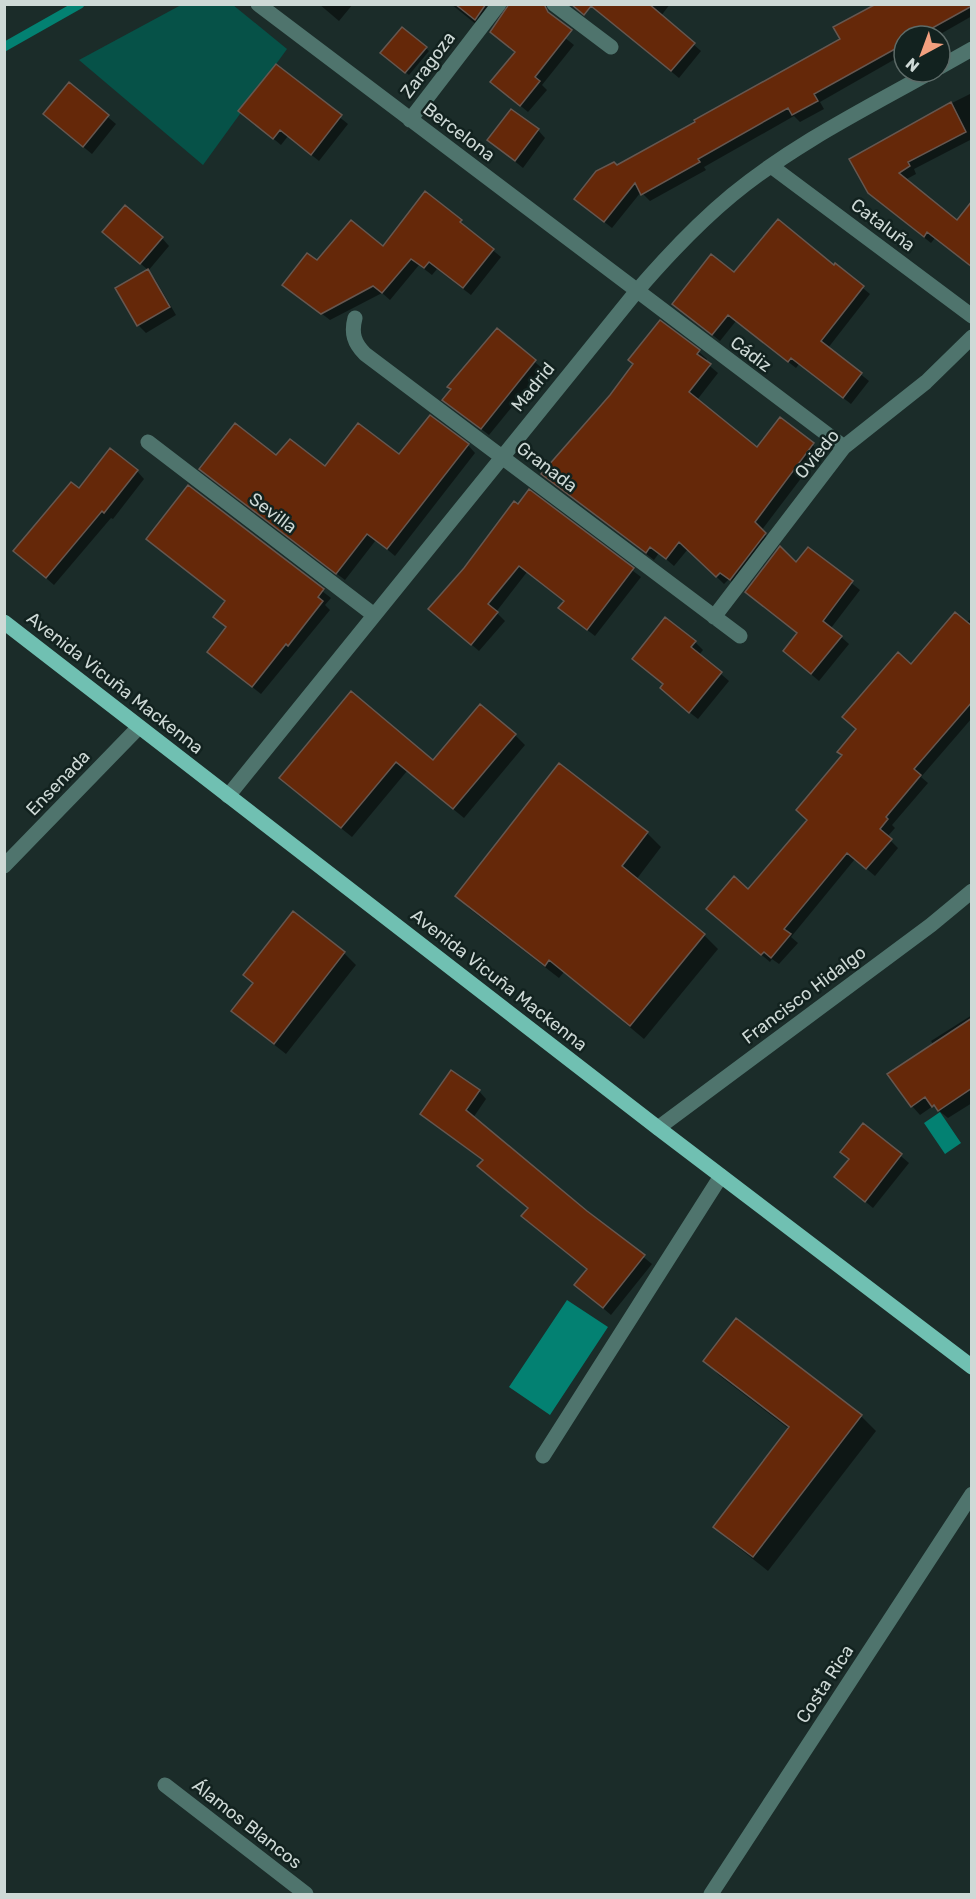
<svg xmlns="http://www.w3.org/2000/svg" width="976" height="1899" font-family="Rubik,sans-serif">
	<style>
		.green { fill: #065248 }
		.water { fill: #038172 }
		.shadow { fill: #0007 }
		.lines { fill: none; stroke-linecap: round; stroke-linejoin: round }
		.stream { stroke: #038172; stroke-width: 9 }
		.building { fill: #652809; stroke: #665750; stroke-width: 1.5 }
		.minor { stroke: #4f746d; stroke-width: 15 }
		.major { stroke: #70c0b2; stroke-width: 15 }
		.labels { text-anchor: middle; stroke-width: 5; stroke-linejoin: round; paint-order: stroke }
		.street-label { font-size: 18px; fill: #ced9d6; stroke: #12221f }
	</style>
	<rect width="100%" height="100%" fill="#1b2c29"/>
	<path class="green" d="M 181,5 L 233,5 L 287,49 L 203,165 L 79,60 Z"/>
	<path class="water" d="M 940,1112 L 961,1143 L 945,1154 L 924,1123 Z
		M 567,1300 L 608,1327 L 550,1415 L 509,1387 Z"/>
	<path class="shadow" d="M 319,4 L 353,4 L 339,21 Z
		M 451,4 L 501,4 L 477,25 Z
		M 590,4 L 670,4 L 661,16 L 701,51 L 679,78 Z
		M 972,4 L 972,16 L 937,36 L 904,36 L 904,54 L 820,102 L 824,109 L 800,122 L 794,116 L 704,167 L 706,170 L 650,201 L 641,192 L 612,228 L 584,206 L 617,167 L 842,40 Z
		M 525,6 L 574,45 L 542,85 L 547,90 L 528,112 L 500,89 L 516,53 L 492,32 Z
		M 426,48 L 429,51 L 409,75 L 386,56 Z
		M 276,66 L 348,124 L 319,161 L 288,136 L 281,145 L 240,111 Z
		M 69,84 L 116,124 L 92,154 L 53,122 Z
		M 972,93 L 972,139 L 914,169 L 916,174 L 905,180 L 958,222 L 972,206 L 972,267 L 935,238 L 931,243 L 877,200 L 920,119 Z
		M 538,130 L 545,138 L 523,168 L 489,140 Z
		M 461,221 L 467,229 L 501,257 L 471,295 L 437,269 L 432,275 L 419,265 L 390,300 L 382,293 L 330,320 L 284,285 L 317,263 L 383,248 Z
		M 162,238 L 169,246 L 148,271 L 155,279 L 176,315 L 146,333 L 138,325 L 117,288 L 148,270 L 112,239 Z
		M 835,265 L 870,294 L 828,348 L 869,381 L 851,404 L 799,364 L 796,368 L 736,321 L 720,341 L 674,304 L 734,274 L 834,267 Z
		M 660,322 L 699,352 L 707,359 L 705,362 L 718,373 L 697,400 L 757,449 L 780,419 L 821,452 L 761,531 L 773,542 L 738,587 L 729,579 L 724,584 L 688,549 L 674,566 L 659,553 L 654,560 L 543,474 L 611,396 L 635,365 Z
		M 497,330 L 543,369 L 489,435 L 444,400 Z
		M 468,445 L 475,453 L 395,556 L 376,540 L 345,580 L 209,477 L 277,457 L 325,468 Z
		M 137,471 L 144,479 L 113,519 L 111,518 L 54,585 L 23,558 L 79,490 Z
		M 188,487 L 331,598 L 325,605 L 330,610 L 261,694 L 217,659 L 227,628 L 215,617 L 226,602 L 148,539 Z
		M 529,492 L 641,577 L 595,636 L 568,615 L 565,602 L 527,572 L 496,612 L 505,621 L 479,651 L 438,616 Z
		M 809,549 L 860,590 L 831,628 L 849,644 L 819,681 L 792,658 L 798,634 L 747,592 L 797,564 Z
		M 972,618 L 972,718 L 921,777 L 928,783 L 892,825 L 895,828 L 887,837 L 898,848 L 875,876 L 855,859 L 791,937 L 798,943 L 779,964 L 772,959 L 770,962 L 716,916 L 748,891 L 809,821 L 843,756 L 912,666 Z
		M 695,642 L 703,650 L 699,655 L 729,681 L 698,719 L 669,696 L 662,688 L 665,685 L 642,666 Z
		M 351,693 L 433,762 L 515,735 L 525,745 L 464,818 L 407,771 L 352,837 L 291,788 Z
		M 559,765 L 647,833 L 661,847 L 636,880 L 704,935 L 718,949 L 644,1039 L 564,972 L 559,978 L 471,910 L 457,896 Z
		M 293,913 L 344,953 L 356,965 L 286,1054 L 245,1022 L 233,1011 L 254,984 Z
		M 972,1015 L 972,1103 L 948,1118 L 933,1106 L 920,1115 L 912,1106 L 933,1044 L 931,1041 Z
		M 479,1091 L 486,1099 L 473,1118 L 652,1264 L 611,1315 L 576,1285 L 588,1270 L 531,1224 L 530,1209 L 484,1161 L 429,1121 L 422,1114 Z
		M 869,1129 L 909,1163 L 873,1208 L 836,1177 L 850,1160 Z
		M 705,1361 L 861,1416 L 876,1431 L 768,1571 L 730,1541 L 715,1527 L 789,1429 L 720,1376 Z"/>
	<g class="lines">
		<path class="stream" d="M 4,47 L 80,4"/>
	</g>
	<path class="building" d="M 455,4 L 486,4 L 475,20 Z
		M 509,4 L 544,4 L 548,12 L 572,30 L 535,77 L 540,81 L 520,106 L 490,82 L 515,52 L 490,32 Z
		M 571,4 L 649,4 L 695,43 L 671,71 L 591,6 L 584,15 Z
		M 876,4 L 972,4 L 972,6 L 918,36 L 904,36 L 904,44 L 814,94 L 818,101 L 792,115 L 788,108 L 698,159 L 700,162 L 641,195 L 635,183 L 604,222 L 574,199 L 596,171 L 614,162 L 617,165 L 695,122 L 694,120 L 840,39 L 833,27 Z
		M 402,27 L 427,47 L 405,73 L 380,53 Z
		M 276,64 L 342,115 L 311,155 L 280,130 L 273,139 L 238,111 Z
		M 69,82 L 109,115 L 83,147 L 43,114 Z
		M 951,102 L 966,132 L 908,162 L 910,166 L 899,173 L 957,220 L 972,201 L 972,267 L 927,232 L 924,237 L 868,193 L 849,159 Z
		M 511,109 L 539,129 L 515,161 L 487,140 Z
		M 425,191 L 462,220 L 460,222 L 494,249 L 463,288 L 429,262 L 424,268 L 411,259 L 382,293 L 373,286 L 321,314 L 282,285 L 307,253 L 317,260 L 351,220 L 383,246 Z
		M 125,205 L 163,237 L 140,264 L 102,232 Z
		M 778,219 L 834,265 L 835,263 L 864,286 L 821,341 L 862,373 L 843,398 L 791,358 L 788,362 L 728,315 L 712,335 L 672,304 L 711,254 L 734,272 Z
		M 148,269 L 170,307 L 137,326 L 115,288 Z
		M 660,320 L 700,350 L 697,354 L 711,364 L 689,392 L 757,447 L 780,417 L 814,443 L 755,522 L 766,533 L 730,580 L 720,573 L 716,577 L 679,542 L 666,559 L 650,547 L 646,553 L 541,474 L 610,395 L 633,364 L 628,360 Z
		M 497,328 L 536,360 L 481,429 L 442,400 L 451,389 L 447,387 Z
		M 430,415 L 469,444 L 387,549 L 367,534 L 336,574 L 199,469 L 235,423 L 276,455 L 290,439 L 325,466 L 358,423 L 399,454 Z
		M 110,448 L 138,470 L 104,513 L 102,511 L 46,578 L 13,551 L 71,482 L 79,488 Z
		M 188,485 L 324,589 L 318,597 L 323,601 L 288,646 L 286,644 L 252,687 L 207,652 L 226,627 L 213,617 L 225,601 L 146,539 Z
		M 529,489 L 634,568 L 587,630 L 558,608 L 564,601 L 519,566 L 488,604 L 498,612 L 471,645 L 428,609 L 464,568 L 514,501 L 518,504 Z
		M 780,546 L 796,562 L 808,547 L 853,581 L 823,621 L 842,636 L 811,674 L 783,651 L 797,633 L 745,592 Z
		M 955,612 L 972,626 L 972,702 L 914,769 L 921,775 L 886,817 L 888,819 L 880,829 L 892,839 L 866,869 L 847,853 L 784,929 L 791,934 L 771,958 L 764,952 L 761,955 L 706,909 L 734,876 L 748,889 L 807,820 L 796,810 L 842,755 L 837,752 L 856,729 L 842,717 L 898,652 L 911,664 Z
		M 665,617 L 696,641 L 691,647 L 722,672 L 689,713 L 660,688 L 663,684 L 632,659 Z
		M 351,691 L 433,760 L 480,704 L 516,734 L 453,809 L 396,762 L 341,828 L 279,778 Z
		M 559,763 L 648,832 L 622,866 L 705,934 L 630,1026 L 549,960 L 545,966 L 455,896 Z
		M 293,911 L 345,952 L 274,1044 L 231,1011 L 253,983 L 243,975 Z
		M 972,1018 L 972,1088 L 938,1111 L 934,1105 L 932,1107 L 925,1097 L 911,1107 L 887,1074 Z
		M 451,1070 L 480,1090 L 466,1110 L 587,1211 L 645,1255 L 603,1308 L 574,1285 L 587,1269 L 521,1216 L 528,1208 L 477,1166 L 483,1160 L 420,1114 Z
		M 863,1123 L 902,1154 L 865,1202 L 834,1177 L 849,1159 L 840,1152 Z
		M 736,1318 L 862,1415 L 753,1557 L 713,1527 L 789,1427 L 703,1361 Z"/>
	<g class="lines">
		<path class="minor" d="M 258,4 L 844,447
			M 554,4 L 611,47
			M 940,67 L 972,49
			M 410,120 L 499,4
			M 771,166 L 972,316
			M 355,318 C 351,333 354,343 365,354 L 740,636
			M 148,442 L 374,615
			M 714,617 L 844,447 L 926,382 L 972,337
			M 228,796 L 636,292 C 666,257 697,224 732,195 C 793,145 863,110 931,72
			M 4,866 L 139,727
			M 658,1128 L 931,925 L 972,891
			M 543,1456 L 721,1176
			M 165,1785 L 306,1894
			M 711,1894 L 972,1494"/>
		<path class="major" d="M 4,622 L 658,1128 L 972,1367"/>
	</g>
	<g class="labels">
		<g class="street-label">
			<text transform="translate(428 65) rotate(-53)" y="6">Zaragoza</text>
			<text transform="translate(459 132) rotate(37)" y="6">Bercelona</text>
			<text transform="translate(883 225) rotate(37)" y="6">Cataluña</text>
			<text transform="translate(751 354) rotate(37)" y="6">Cádiz</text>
			<text transform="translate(533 387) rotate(-51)" y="6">Madrid</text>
			<text transform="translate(817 454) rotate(-50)" y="6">Oviedo</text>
			<text transform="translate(547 467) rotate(37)" y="6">Granada</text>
			<text transform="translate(273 513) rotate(37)" y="6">Sevilla</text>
			<text transform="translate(115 683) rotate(38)" y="6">Avenida Vicuña Mackenna</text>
			<text transform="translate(58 783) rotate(-46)" y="6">Ensenada</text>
			<text transform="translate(499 980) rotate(38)" y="6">Avenida Vicuña Mackenna</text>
			<text transform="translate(804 995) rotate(-37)" y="6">Francisco Hidalgo</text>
			<text transform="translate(825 1684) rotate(-57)" y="6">Costa Rica</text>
			<text transform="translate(247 1824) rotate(38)" y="6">Álamos Blancos</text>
		</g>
	</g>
	<rect width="976" height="1899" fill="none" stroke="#ced9d6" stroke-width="12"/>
	<g transform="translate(922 54) rotate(221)"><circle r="28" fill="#12221f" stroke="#5d6b68" stroke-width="1.5"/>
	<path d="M0-4.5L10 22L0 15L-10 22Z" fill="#f2a07f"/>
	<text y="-9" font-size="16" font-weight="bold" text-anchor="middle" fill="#ced9d6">N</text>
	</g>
</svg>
